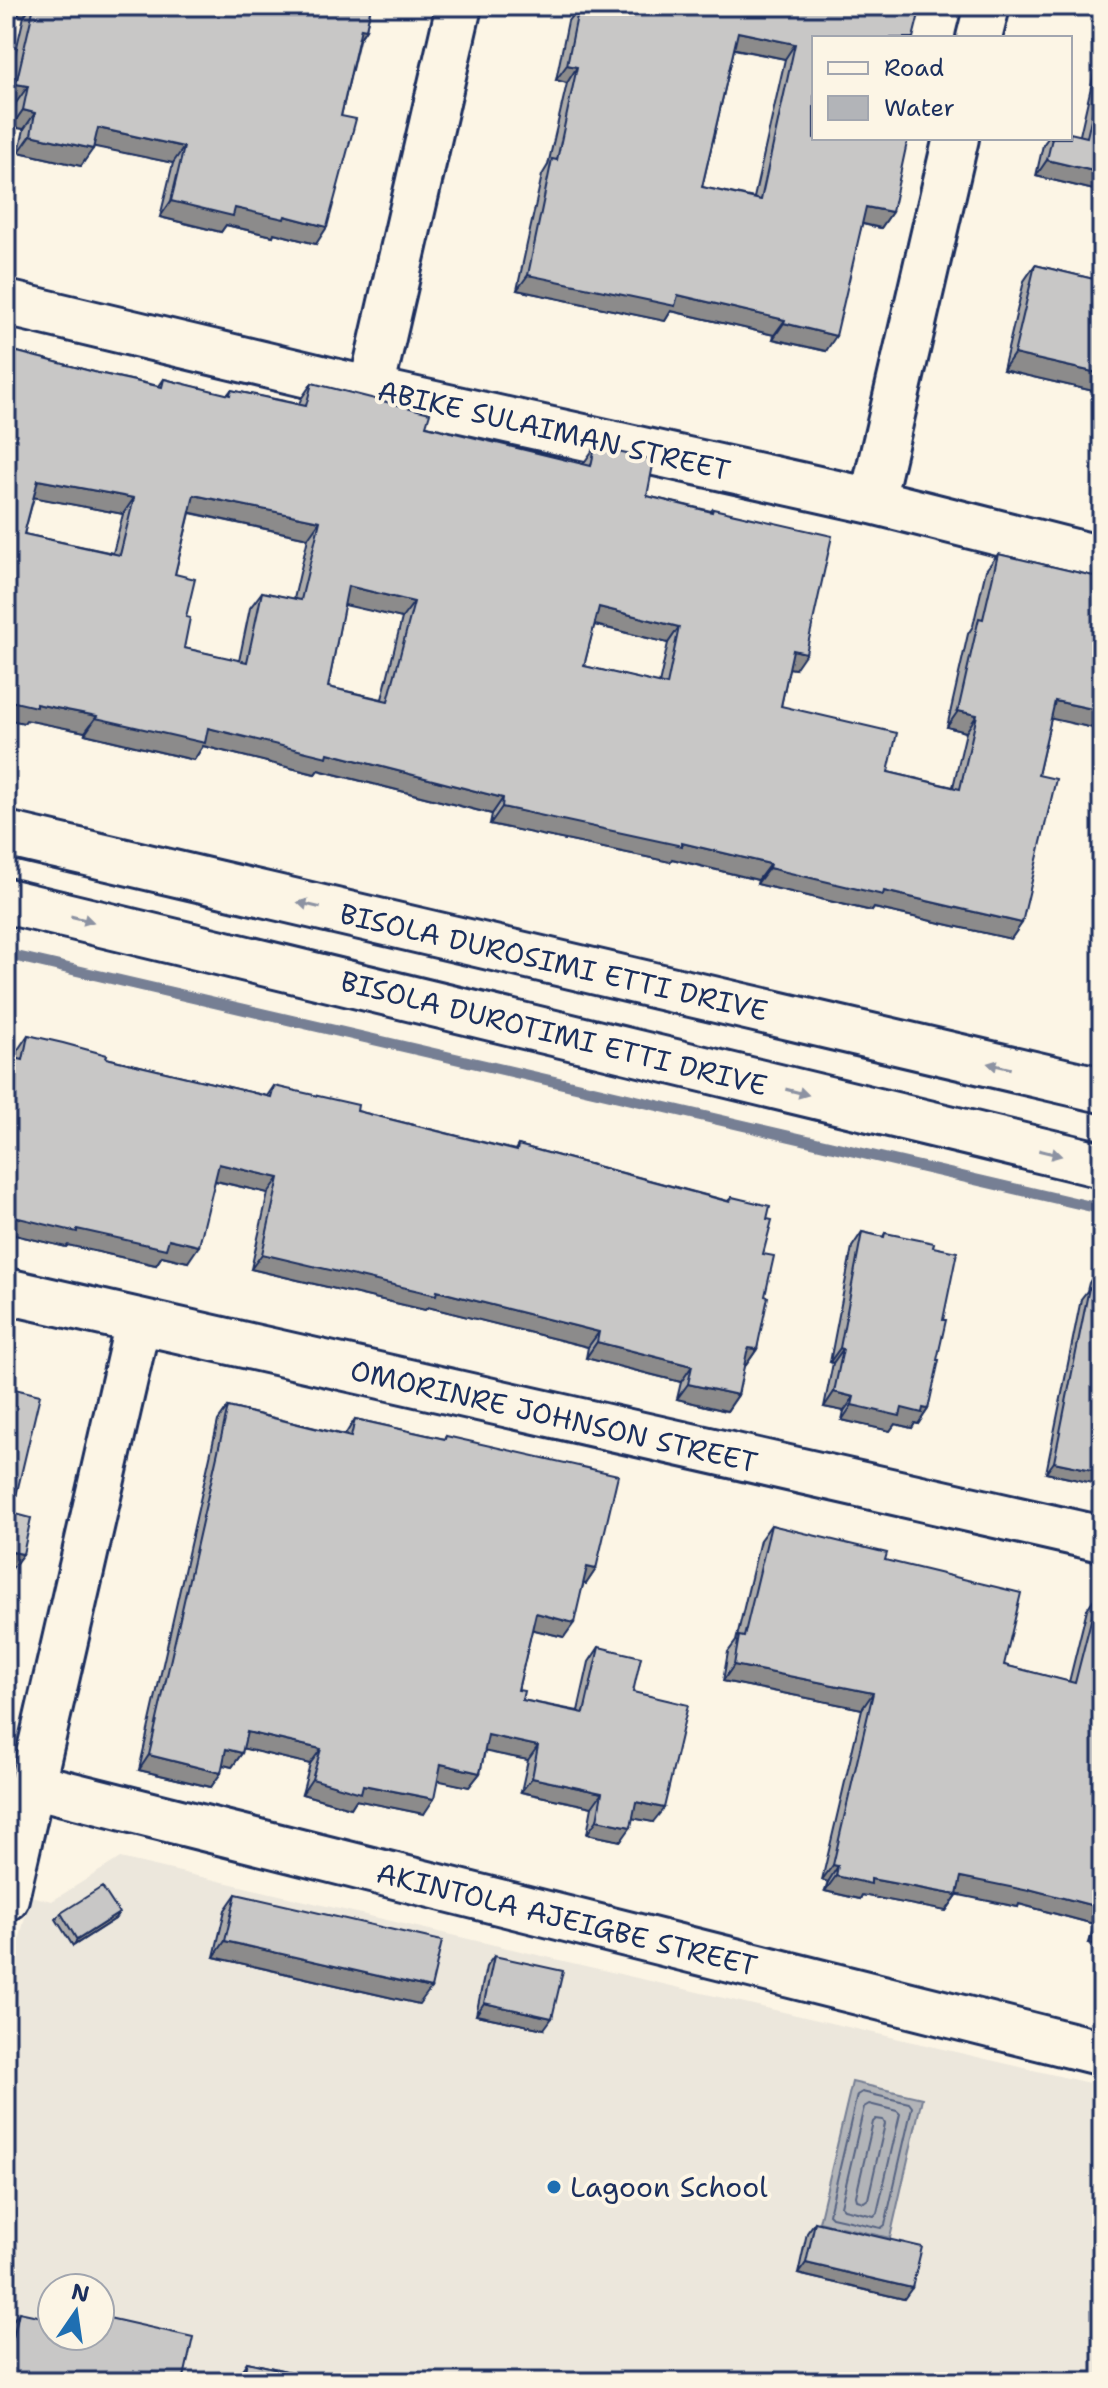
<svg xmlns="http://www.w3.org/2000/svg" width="1108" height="2388" font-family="'Shantell Sans',sans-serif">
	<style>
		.built { fill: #ece7dc; fill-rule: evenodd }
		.water { fill: #b2b4b8; stroke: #767f94; stroke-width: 2 }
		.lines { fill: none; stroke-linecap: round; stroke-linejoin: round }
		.shore { stroke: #576482; stroke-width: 2 }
		.stream { stroke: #767f94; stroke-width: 11 }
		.minor-casing { stroke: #1b2f5e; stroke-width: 50 }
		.major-casing { stroke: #1b2f5e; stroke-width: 50 }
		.minor { stroke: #fcf5e5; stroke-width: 44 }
		.major { stroke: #fcf5e5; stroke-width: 44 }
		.wall { fill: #acabaa; stroke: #1b2f5e; stroke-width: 2; fill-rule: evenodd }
		.shaded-wall { fill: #8c8b8b; stroke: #1b2f5e; stroke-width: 2 }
		.building { fill: #c8c7c6; stroke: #1b2f5e; stroke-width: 2; fill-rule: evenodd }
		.oneway { fill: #8c92a2 }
		.poi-dot { fill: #1f6fb2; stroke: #fcf5e5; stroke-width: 3 }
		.labels { text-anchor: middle; stroke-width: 8; stroke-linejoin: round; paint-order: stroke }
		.street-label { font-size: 28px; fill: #1b2f5e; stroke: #fcf5e5 }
		.poi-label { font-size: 28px; fill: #1b2f5e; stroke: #fcf5e5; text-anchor: start }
	</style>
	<rect width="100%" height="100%" fill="#fcf5e5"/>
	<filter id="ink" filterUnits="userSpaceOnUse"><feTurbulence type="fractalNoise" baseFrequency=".0125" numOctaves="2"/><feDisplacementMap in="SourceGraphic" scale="16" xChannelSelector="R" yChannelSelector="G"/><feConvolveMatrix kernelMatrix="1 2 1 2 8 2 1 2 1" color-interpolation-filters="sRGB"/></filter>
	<g filter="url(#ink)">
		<path class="built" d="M 120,1858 L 1102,2086 L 1102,2382 L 6,2382 L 6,1996 L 30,1896 L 52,1901 ZM 52,2288 L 100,2288 L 100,2336 L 52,2336 Z"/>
		<path class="water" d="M 852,2082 L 922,2098 L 890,2238 L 819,2222 Z"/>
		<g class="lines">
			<path class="shore" d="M 862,2092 L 909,2103 L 912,2107 L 885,2225 L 881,2228 L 832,2217 L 829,2214 L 857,2095 Z
				M 869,2104 L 897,2111 L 900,2114 L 877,2213 L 874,2216 L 844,2209 L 841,2206 L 864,2107 Z
				M 876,2119 L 883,2120 L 885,2124 L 868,2199 L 864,2202 L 857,2200 L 856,2196 L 873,2122 Z"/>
			<path class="stream" d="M 6,954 L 1102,1209"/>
			<defs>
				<path id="minor" d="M 979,38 L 987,6
					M 6,303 L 371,390 L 872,501 L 1102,559
					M 371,390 L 459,6
					M 872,501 L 956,138
					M 6,1291 L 1102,1539
					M 32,1785 L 1102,2053
					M 6,1898 L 138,1322"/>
				<path id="major" d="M 6,834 L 1102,1090
					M 6,901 L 1102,1165"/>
			</defs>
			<use href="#minor" class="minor-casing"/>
			<use href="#major" class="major-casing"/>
			<use href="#minor" class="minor"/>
			<use href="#major" class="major"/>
		</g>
		<path class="wall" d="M 6,6 L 371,6 L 366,29 L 359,40 L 341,116 L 316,244 L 274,233 L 273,236 L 226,225 L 221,232 L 160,217 L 173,163 L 94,146 L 81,166 L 19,152 L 24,129 L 11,127 L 16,103 L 6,101 L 6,94 L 24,16 L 6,12 Z
			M 579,6 L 921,6 L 814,38 L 892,212 L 881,228 L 862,224 L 826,351 L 773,339 L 774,335 L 671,311 L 665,321 L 517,290 L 542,175 L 548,165 L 567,83 L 556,80 L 568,21 ZM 734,49 L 785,59 L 754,198 L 702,187 Z
			M 1102,39 L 1102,192 L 1036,176 L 1043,145 L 1048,138 L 1070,138 L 1080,135 Z
			M 1035,265 L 1102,281 L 1102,393 L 1003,370 L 1024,281 Z
			M 6,349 L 98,373 L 159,386 L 164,379 L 227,395 L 231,390 L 299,404 L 301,399 L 312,383 L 426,426 L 583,464 L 595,447 L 647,496 L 711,511 L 713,509 L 795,669 L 789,668 L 781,706 L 888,772 L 953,787 L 966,732 L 947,727 L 968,634 L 973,626 L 986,570 L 998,554 L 1102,578 L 1102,730 L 1051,718 L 1038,775 L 1022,923 L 1011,939 L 874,908 L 872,911 L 757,884 L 758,880 L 672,859 L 670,862 L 490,824 L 492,814 L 318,770 L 315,774 L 203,746 L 194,760 L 85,734 L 85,732 L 26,720 L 24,723 L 6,719 ZM 34,497 L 123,514 L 113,553 L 24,534 ZM 190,513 L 308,538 L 294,599 L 262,592 L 250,608 L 239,661 L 184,648 L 186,617 L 175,574 ZM 344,604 L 402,618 L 382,699 L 328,687 ZM 594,625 L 668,643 L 659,684 L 584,666 Z
			M 28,1035 L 106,1058 L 267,1096 L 274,1086 L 357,1111 L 515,1150 L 518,1145 L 728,1201 L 732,1197 L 767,1219 L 763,1254 L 765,1296 L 757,1349 L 746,1365 L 744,1364 L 738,1395 L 727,1411 L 677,1399 L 681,1382 L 586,1358 L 588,1347 L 428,1307 L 425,1310 L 251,1269 L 268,1193 L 215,1181 L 188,1262 L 162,1256 L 156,1265 L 68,1245 L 66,1247 L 6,1233 L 6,1056 L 16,1058 L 17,1051 Z
			M 862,1232 L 883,1237 L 885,1233 L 933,1247 L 943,1320 L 928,1409 L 918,1424 L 915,1423 L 912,1428 L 895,1424 L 890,1431 L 842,1420 L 844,1411 L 824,1407 L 833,1363 L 830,1362 L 852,1247 Z
			M 1096,1272 L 1102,1485 L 1046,1473 L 1081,1299 L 1087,1291 L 1089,1283 Z
			M 228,1407 L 345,1435 L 355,1419 L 444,1439 L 446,1436 L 596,1569 L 586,1584 L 584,1583 L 564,1637 L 532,1629 L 518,1690 L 522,1700 L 578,1711 L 589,1662 L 599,1647 L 633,1692 L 653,1822 L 633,1818 L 621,1841 L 587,1834 L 592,1807 L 521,1792 L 528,1760 L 485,1751 L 480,1773 L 469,1787 L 438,1780 L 424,1814 L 356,1800 L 351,1808 L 302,1794 L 310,1764 L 243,1748 L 242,1753 L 232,1767 L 223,1765 L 211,1787 L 139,1770 L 218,1421 Z
			M 771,1525 L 885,1560 L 1004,1665 L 1069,1682 L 1087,1609 L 1098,1593 L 1102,1594 L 1102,1946 L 1089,1943 L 1094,1924 L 1019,1904 L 1018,1907 L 958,1894 L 946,1911 L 862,1895 L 860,1899 L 825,1891 L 828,1882 L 822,1880 L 862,1709 L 723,1681 L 728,1652 L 736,1641 L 760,1540 Z
			M 236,1894 L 419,2004 L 214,1957 L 225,1910 Z
			M 61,1913 L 119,1913 L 115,1919 L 73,1946 L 56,1919 Z
			M 494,1956 L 544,2029 L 476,2015 L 486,1967 Z
			M 815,2222 L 904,2299 L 798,2274 L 807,2233 Z
			M 19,2312 L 6,2382 L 6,2330 Z
			M 247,2362 L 334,2382 L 234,2382 Z"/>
		<path class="shaded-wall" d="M 7,6 L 31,6 L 24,16 L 6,12 Z
			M 361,28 L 366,29 L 355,45 Z
			M 738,32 L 795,44 L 785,59 L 727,47 Z
			M 567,65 L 577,67 L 567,83 L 556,80 Z
			M 16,84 L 28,86 L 16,103 L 6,101 L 6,98 Z
			M 23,110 L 35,113 L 24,129 L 11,127 Z
			M 98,128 L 184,147 L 173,163 L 86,145 Z
			M 31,135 L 93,149 L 81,166 L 19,152 Z
			M 1047,160 L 1102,173 L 1102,192 L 1036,176 Z
			M 171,201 L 235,208 L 285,216 L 327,227 L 316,244 L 274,233 L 273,236 L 226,225 L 221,232 L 160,217 Z
			M 866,207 L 892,212 L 881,228 L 855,222 Z
			M 528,275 L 678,295 L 785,320 L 774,335 L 671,311 L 665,321 L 517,290 Z
			M 784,323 L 836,336 L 826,351 L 773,339 Z
			M 1014,354 L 1102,374 L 1102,393 L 1003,370 Z
			M 38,480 L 134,498 L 123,514 L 27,496 Z
			M 194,495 L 320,521 L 308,538 L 183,511 Z
			M 348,586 L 414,602 L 402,618 L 336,603 Z
			M 599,607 L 679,627 L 668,643 L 587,623 Z
			M 793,650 L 806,653 L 795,669 L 782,667 Z
			M 6,700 L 36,704 L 97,716 L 85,732 L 26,720 L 24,723 L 6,719 Z
			M 1055,701 L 1102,711 L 1102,730 L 1044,717 Z
			M 958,711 L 977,715 L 966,732 L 947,727 Z
			M 96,718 L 208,728 L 328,753 L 503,798 L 492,814 L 318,770 L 315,774 L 203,746 L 194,760 L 85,734 Z
			M 502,807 L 682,843 L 770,864 L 758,880 L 672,859 L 670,862 L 490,824 Z
			M 769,868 L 884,891 L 1022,923 L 1011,939 L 874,908 L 872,911 L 757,884 Z
			M 219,1164 L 279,1178 L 268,1193 L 208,1179 Z
			M 6,1215 L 77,1229 L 169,1239 L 199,1246 L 188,1262 L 162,1256 L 156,1265 L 68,1245 L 66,1247 L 6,1233 Z
			M 262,1254 L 437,1291 L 599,1332 L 588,1347 L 428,1307 L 425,1310 L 251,1269 Z
			M 597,1342 L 692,1366 L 681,1382 L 586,1358 Z
			M 749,1348 L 757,1349 L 746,1365 L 738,1363 Z
			M 840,1348 L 843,1349 L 833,1363 L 830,1362 Z
			M 688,1384 L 738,1395 L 727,1411 L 677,1399 Z
			M 834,1392 L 854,1397 L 844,1411 L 824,1407 Z
			M 852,1405 L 923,1408 L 928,1409 L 918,1424 L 915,1423 L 912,1428 L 895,1424 L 890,1431 L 842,1420 Z
			M 1054,1462 L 1102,1472 L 1102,1485 L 1046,1473 Z
			M 12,1552 L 23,1554 L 11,1570 L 6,1569 Z
			M 587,1567 L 596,1569 L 586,1584 L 577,1582 Z
			M 536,1613 L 574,1623 L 564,1637 L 526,1628 Z
			M 734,1665 L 873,1693 L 862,1709 L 723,1681 Z
			M 247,1732 L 321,1749 L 310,1764 L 237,1747 Z
			M 488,1735 L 538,1746 L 528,1760 L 478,1750 Z
			M 226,1749 L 242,1753 L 232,1767 L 216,1763 Z
			M 149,1755 L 221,1773 L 211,1787 L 139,1770 Z
			M 441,1764 L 480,1773 L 469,1787 L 431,1779 Z
			M 532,1778 L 602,1793 L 592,1807 L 521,1792 Z
			M 312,1779 L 363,1785 L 434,1799 L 424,1814 L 356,1800 L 351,1808 L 302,1794 Z
			M 636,1802 L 664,1808 L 653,1822 L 626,1817 Z
			M 597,1820 L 631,1827 L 621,1841 L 587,1834 Z
			M 833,1865 L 838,1866 L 828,1882 L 822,1880 Z
			M 836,1876 L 871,1879 L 957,1895 L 946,1911 L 862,1895 L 860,1899 L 825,1891 Z
			M 961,1877 L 1029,1889 L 1102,1908 L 1102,1912 L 1094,1924 L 1019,1904 L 1018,1907 L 950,1893 Z
			M 119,1913 L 115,1919 L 73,1946 L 77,1940 Z
			M 1100,1927 L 1102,1928 L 1102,1946 L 1089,1943 Z
			M 225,1941 L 431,1988 L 419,2004 L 214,1957 Z
			M 484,2003 L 552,2018 L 544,2029 L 476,2015 Z
			M 806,2263 L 912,2288 L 904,2299 L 798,2274 Z"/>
		<path class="building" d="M 34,6 L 371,6 L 366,29 L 361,28 L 341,116 L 356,119 L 327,227 L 285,216 L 284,219 L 235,208 L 233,216 L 171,201 L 184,147 L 98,128 L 93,149 L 31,135 L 35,113 L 23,110 L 28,86 L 16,84 Z
			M 579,6 L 586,7 L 586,6 L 921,6 L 913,38 L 814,38 L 814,138 L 908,138 L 892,212 L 866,207 L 836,336 L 784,323 L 785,320 L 678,295 L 675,306 L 528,275 L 552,159 L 557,160 L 577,67 L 567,65 ZM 738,32 L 795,44 L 761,200 L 702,187 Z
			M 1102,71 L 1102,173 L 1047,160 L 1052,138 L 1070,138 L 1070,133 L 1087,137 Z
			M 1035,265 L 1102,281 L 1102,374 L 1014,354 Z
			M 6,349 L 98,373 L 162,387 L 164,379 L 230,395 L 231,390 L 306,406 L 312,383 L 430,413 L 426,426 L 591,466 L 595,447 L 654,460 L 647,496 L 712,512 L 713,509 L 832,536 L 806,653 L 793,650 L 781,706 L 897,733 L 888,772 L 960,789 L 977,715 L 958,711 L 979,618 L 983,619 L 998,554 L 1102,578 L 1102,711 L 1055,701 L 1038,775 L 1056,779 L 1022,923 L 884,891 L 883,895 L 769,868 L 770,864 L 682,843 L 682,846 L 502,807 L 503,798 L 328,753 L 327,757 L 208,728 L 205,743 L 96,718 L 97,716 L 36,704 L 36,707 L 6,700 ZM 38,480 L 134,498 L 120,555 L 24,534 ZM 194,495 L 320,521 L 301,600 L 262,592 L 247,662 L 184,648 L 190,618 L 186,617 L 195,579 L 175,574 ZM 348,586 L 414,602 L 388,701 L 328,687 ZM 599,607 L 679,627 L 667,685 L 584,666 Z
			M 28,1035 L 63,1043 L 107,1055 L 106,1058 L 271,1097 L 274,1086 L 358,1105 L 357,1111 L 517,1151 L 518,1145 L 730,1202 L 732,1197 L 770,1206 L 767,1219 L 772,1220 L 763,1254 L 774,1256 L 765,1296 L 768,1297 L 757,1349 L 749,1348 L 747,1352 L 738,1395 L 688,1384 L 692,1366 L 597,1342 L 599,1332 L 437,1291 L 436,1295 L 262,1254 L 279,1178 L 219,1164 L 199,1246 L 169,1239 L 166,1249 L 77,1229 L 77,1232 L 6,1215 L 6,1056 L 23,1060 Z
			M 862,1232 L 884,1237 L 885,1233 L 934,1243 L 933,1247 L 957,1252 L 943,1320 L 946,1320 L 937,1360 L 939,1360 L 928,1409 L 923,1408 L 922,1413 L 902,1408 L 900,1416 L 852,1405 L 854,1397 L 834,1392 L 843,1349 L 840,1348 Z
			M 1096,1272 L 1102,1273 L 1102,1472 L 1054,1462 L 1089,1288 L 1093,1289 Z
			M 6,1387 L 40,1395 L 12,1513 L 31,1518 L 23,1554 L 12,1552 L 6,1580 Z
			M 228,1407 L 351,1437 L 355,1419 L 445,1439 L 446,1436 L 618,1475 L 596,1569 L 587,1567 L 574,1623 L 536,1613 L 518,1690 L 524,1691 L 522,1700 L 584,1713 L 599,1647 L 641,1657 L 633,1692 L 688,1705 L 664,1808 L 636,1802 L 631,1827 L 597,1820 L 602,1793 L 532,1778 L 538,1746 L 488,1735 L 480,1773 L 441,1764 L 434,1799 L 363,1785 L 361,1793 L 312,1779 L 321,1749 L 247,1732 L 242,1753 L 226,1749 L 221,1773 L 149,1755 Z
			M 771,1525 L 887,1553 L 885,1560 L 1021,1593 L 1004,1665 L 1075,1683 L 1098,1593 L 1102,1594 L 1102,1908 L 1029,1889 L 1029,1891 L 961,1877 L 957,1895 L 871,1879 L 871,1884 L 836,1876 L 838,1866 L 833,1865 L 873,1693 L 734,1665 L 739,1636 L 744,1637 Z
			M 102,1887 L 119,1913 L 77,1940 L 61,1913 Z
			M 236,1894 L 442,1941 L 431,1988 L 225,1941 Z
			M 494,1956 L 563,1971 L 552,2018 L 484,2003 Z
			M 815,2222 L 922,2247 L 912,2288 L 806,2263 Z
			M 19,2312 L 52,2319 L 52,2336 L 100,2336 L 100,2316 L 193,2337 L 183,2382 L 6,2382 L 6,2369 Z
			M 247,2362 L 334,2382 L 242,2382 Z"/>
		<defs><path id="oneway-solid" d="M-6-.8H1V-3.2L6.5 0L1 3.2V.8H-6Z" transform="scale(2)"/></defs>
		<g class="oneway">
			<use href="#oneway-solid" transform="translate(309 905) rotate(-167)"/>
			<use href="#oneway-solid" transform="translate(82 919) rotate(14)"/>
			<use href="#oneway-solid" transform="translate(999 1066) rotate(-167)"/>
			<use href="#oneway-solid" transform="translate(797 1092) rotate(14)"/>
			<use href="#oneway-solid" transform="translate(1050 1153) rotate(14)"/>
		</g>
	</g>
	<circle class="poi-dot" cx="554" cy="2187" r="8"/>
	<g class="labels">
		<g class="street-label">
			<text transform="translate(554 430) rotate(13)" y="10">ABIKE SULAIMAN STREET</text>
			<text transform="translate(554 962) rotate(13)" y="10">BISOLA DUROSIMI ETTI DRIVE</text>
			<text transform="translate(554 1033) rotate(14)" y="10">BISOLA DUROTIMI ETTI DRIVE</text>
			<text transform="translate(554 1416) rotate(13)" y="10">OMORINRE JOHNSON STREET</text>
			<text transform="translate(567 1919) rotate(14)" y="10">AKINTOLA AJEIGBE STREET</text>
		</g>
		<g class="poi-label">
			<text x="570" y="2197">Lagoon School</text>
		</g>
	</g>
	<rect width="1108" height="2388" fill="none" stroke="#fcf5e5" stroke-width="32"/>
	<rect x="16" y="16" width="1076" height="2356" fill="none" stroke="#1b2f5e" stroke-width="3" filter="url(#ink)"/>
	<rect x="812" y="36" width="260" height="104" fill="#fcf5e5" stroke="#a2a6af" stroke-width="2"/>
	<rect x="828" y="62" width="40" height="12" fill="#fcf5e5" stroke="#a2a6af" stroke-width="2"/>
	<text x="884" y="76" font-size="24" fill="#1b2f5e">Road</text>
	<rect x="828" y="96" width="40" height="24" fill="#b2b4b8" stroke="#a2a6af" stroke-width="2"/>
	<text x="884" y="116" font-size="24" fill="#1b2f5e">Water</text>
	<g transform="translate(76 2312) rotate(13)"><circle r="38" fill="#fcf5e5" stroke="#a2a6af" stroke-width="2"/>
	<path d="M0-6L14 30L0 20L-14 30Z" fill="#1f6fb2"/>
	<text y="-12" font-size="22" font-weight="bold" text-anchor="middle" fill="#1b2f5e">N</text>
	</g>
</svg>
